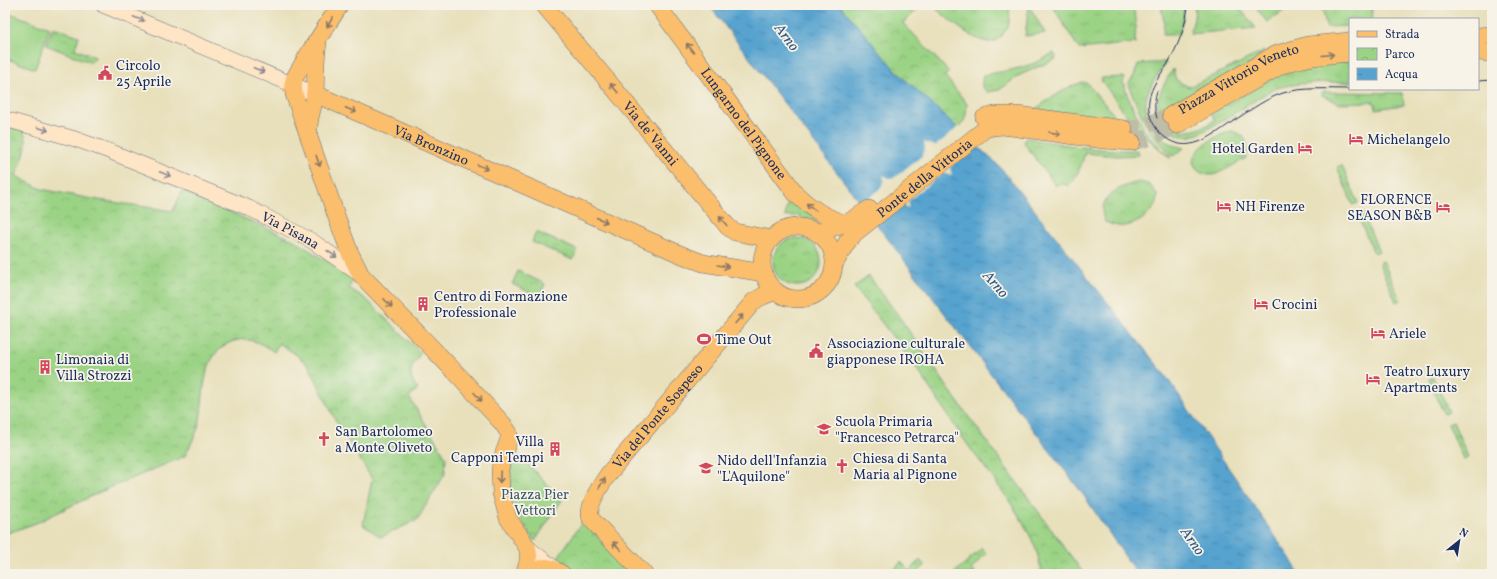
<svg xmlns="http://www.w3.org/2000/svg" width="1497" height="579" font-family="Vollkorn,serif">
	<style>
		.grass { fill: url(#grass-tufts); stroke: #5b8172 }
		.park { fill: url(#park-crowns); stroke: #5b8172 }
		.pitch { fill: #9bd385; stroke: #5b8172 }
		.water { fill: url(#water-ripples); stroke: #386996 }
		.pier { fill: #e8e0bb }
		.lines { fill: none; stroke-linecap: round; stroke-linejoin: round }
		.primary-tunnel { stroke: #bfbda8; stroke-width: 17; stroke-dasharray: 17 8; stroke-linecap: butt }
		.secondary-casing { stroke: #636d7f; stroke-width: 16 }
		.primary-casing { stroke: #636d7f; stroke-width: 18 }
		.secondary { stroke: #fde5c5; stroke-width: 15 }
		.primary { stroke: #fabe6d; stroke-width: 17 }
		.tram { stroke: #1b2f5e; stroke-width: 1 }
		.oneway { stroke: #8c8a92 }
		.oneway2 { stroke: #8a7666 }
		.labels { text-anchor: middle; stroke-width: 3.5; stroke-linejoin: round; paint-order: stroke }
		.poi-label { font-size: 14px; fill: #1b2f5e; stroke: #f7f3e8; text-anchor: start }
		.street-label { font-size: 14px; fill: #1b2f5e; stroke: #f7f3e8 }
		.park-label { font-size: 14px; fill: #3b5868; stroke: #f7f3e8 }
		.water-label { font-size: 15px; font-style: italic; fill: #305886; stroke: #f7f3e8 }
	</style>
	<defs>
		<pattern id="grass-tufts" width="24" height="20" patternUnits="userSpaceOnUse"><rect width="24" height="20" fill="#9bd385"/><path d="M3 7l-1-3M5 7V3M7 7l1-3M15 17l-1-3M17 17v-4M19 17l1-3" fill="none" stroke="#85b575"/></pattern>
		<pattern id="park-crowns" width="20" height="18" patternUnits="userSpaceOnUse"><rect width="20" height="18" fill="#9bd385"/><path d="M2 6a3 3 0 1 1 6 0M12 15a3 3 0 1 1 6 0" fill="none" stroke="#85b575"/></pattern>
		<pattern id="water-ripples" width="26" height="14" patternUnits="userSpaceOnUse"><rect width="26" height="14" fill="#56a3cf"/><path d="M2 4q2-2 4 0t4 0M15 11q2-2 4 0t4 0" fill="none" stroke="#4685ab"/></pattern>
	</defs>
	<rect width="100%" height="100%" fill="#f7f3e8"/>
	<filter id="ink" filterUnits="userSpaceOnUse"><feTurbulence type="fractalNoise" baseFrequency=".025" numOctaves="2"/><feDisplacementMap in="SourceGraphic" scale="8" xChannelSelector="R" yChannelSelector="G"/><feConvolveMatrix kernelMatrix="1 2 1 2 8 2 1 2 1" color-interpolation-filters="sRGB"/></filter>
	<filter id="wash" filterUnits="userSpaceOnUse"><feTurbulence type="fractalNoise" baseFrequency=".012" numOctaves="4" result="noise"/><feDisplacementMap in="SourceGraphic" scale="16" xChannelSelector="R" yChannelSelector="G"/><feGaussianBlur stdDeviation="0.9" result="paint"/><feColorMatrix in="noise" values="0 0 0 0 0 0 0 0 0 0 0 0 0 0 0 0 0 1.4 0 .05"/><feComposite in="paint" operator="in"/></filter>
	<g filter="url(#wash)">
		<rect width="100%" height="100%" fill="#e8e0bb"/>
		<path class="grass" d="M 1052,5 L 1132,5 L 1136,18 L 1135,43 L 1079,49 Z
			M 1195,5 L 1237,5 L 1256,28 L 1190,34 L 1194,19 Z
			M 1029,6 L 1045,33 L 1025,36 Z
			M 1265,51 L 1180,131 C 1196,132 1202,128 1215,120 L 1211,113 L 1279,74 L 1315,64 L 1350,61 L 1350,82 C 1324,83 1296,81 1272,90 C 1255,100 1238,111 1222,121 C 1212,126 1203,133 1192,136 C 1181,138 1168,132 1162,123 C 1151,103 1163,86 1173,69 L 1176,80 L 1189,87 Z
			M 1053,53 L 1055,54 L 1056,59 L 1020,75 L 999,90 L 987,92 L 982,87 L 982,80 L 983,76 C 993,72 1004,72 1015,69 C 1029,66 1041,61 1053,53 Z
			M 1166,62 L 1166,63 C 1160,72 1152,82 1148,93 C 1141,112 1151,134 1169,143 C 1173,146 1179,146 1184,148 L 1173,156 L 1152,134 L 1145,123 L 1128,85 L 1129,83 L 1134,76 L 1138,64 Z
			M 1124,77 L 1125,79 L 1123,81 C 1125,95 1143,129 1152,140 C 1158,146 1165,151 1171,157 L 1170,158 L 1146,137 L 1132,123 L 1101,80 L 1102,78 Z
			M 1083,82 L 1088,84 L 1119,121 L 1033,110 L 1069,87 Z
			M 1322,92 L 1402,93 L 1404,105 L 1375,109 L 1374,102 L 1338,103 L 1322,95 Z
			M 1231,131 C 1247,134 1249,144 1246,158 C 1237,163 1226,170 1216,174 C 1204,178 1188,168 1195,155 C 1202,143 1219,135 1231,131 Z
			M 1026,138 C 1062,144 1100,152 1137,150 L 1139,155 L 1116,156 L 1085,153 C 1081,166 1078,176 1068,186 L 1065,184 L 1055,185 L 1027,147 L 1024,142 Z
			M 1342,165 L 1358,203 L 1353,205 L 1337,167 Z
			M 1139,182 C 1150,184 1151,185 1157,195 C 1158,210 1139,225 1124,226 C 1118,227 1111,224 1105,222 C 1094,198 1120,186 1139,182 Z
			M 793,201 L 821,221 L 814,222 L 800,219 L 800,215 L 785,217 C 786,210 786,204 793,201 Z
			M 1362,212 L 1379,251 L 1374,253 L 1357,214 Z
			M773 262a24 24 0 1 1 48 0a24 24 0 1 1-48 0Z
			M 1383,261 L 1400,300 L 1396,302 L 1379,263 Z
			M 1433,377 L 1449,412 L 1444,414 L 1429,379 Z
			M 1453,422 L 1468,457 L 1463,459 L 1448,424 Z
			M 982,548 L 986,553 L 971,570 L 977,574 L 953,574 Z
			M 920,560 L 925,566 L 915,574 L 890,574 L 901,562 L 910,571 Z"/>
		<path class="park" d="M 840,5 L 922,5 L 903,23 L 949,72 L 945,76 L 967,104 C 966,118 966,121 955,130 L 934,106 L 896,71 Z
			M 932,5 L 1009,5 C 1010,19 1011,26 1001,36 C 999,39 995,42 991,42 C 976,44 943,15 932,5 Z
			M 1161,5 L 1184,5 L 1183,19 L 1179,35 L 1163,35 L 1164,22 Z
			M 1254,5 L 1286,5 L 1288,8 L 1267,22 Z
			M 1322,5 L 1371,5 L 1373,19 L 1350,19 L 1350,26 L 1326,27 Z
			M 53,27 L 79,36 L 75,49 L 95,57 C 94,60 92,62 89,62 L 46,45 Z
			M 5,125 L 23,131 C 31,144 21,162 16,176 L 41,189 L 92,199 L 173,211 L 182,191 L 294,240 L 353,279 L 349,288 L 367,300 L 421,353 C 410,367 406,375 418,389 L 409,397 L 446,457 L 445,474 L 417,520 L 381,537 L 363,525 L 372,479 L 336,421 L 309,366 L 298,356 L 279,343 L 274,352 C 260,342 246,335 229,343 C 198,358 206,401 198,428 C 195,437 189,447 185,456 L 100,492 L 36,523 L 5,534 Z
			M 536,232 L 577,250 L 573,260 L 532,242 Z
			M 518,271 L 545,284 L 539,297 L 512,284 Z
			M 869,276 L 900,318 L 955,398 L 1084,574 L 1041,574 C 1040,531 987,473 963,438 C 948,416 934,394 919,372 C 898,343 876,315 854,287 Z
			M 516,452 L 562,500 L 535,541 C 515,516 500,483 516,452 Z
			M 583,521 L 630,574 L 579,574 L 569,569 L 556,560 Z"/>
		<path class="pitch" d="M 7,12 L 50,28 L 35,69 L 5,58 L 5,17 Z"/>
		<path class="water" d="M 709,5 L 840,5 L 896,71 L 1001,168 L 1165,375 L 1290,558 L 1299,574 L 1137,574 L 1082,493 Z"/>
		<path class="pier" d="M 959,127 L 977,144 L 950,167 L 952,176 L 943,173 L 909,200 L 908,208 L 903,205 L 860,206 L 881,188 L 884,181 L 883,175 L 888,178 L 895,177 L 923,155 L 925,148 L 924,142 L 935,146 Z"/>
	</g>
	<g filter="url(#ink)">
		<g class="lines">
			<path class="primary-tunnel" d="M 1124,129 L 1142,127 L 1171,115
				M 1132,142 L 1152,137 L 1177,125"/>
			<defs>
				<g id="secondary">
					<path d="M 103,5 L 315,94"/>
					<path id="s1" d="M 5,119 L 75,139 L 109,151 L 249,208 L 312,241 L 361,275"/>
					<path d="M 527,547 L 554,568"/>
				</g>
				<g id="primary">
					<path d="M 340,5 L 309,53 L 295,77 L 293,84 L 294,94 L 337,218 L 350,253 L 361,275 L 461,378 L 503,424 L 509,433 L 509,439 L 502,458 L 500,470 L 501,493 L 508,518 L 527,547 C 530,557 528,564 524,574"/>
					<path id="s2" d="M 544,5 L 612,86 L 728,227 L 735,232 L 771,239"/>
					<path id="s3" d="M 657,5 L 796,194 C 811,209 826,218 846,224"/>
					<path d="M 1478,36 L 1492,35"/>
					<path d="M 1478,52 L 1492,53"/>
					<path id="s4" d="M 315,94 L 510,179 L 682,255 L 703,263 L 764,273"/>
					<path id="s5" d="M 1171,115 L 1274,55 L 1308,45 L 1350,41"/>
					<path d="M 984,118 L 994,115 L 1017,115 L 1124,129"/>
					<path d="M 1177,125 L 1280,66 C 1302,57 1326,55 1350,53"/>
					<path d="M 309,131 C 308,118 314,107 315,94 C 316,77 315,60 318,43"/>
					<circle cx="798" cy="263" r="36"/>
					<path d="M 817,233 L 849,222 L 869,209"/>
					<path id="s6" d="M 835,263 L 847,242 L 855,233 L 985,129 L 992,127 L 1003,126 L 1104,140 L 1132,142"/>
					<path d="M 535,574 C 543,563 552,568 562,574"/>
					<path id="s7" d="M 644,574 L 591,519 C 586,506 602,483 610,472 L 754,301 L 763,296 L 776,291"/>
				</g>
			</defs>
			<use href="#secondary" class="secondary-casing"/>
			<use href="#primary" class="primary-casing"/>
			<use href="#secondary" class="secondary"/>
			<use href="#primary" class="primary"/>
			<path class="tram" d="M 1188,5 C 1186,27 1178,46 1167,65 C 1160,75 1151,87 1149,100 C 1147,112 1152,124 1160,133 C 1187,160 1215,133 1238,118 C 1252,109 1267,98 1283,93 C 1302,87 1330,89 1350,89
				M 1478,81 L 1492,80
				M 1157,118 C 1154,109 1154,100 1157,91"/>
		</g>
		<defs><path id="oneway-shaft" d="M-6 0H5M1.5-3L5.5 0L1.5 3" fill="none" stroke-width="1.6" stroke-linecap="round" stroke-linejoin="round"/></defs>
		<g class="oneway">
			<use href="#oneway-shaft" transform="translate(139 19) rotate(22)"/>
			<use href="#oneway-shaft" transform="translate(259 70) rotate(23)"/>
			<use href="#oneway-shaft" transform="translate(43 129) rotate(17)"/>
			<use href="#oneway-shaft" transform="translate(165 174) rotate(22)"/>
			<use href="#oneway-shaft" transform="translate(332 254) rotate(35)"/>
		</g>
		<g class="oneway2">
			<use href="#oneway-shaft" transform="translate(330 22) rotate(122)"/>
			<use href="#oneway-shaft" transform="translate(690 48) rotate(-127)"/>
			<use href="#oneway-shaft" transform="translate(1328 55) rotate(-5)"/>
			<use href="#oneway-shaft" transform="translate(614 88) rotate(-130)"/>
			<use href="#oneway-shaft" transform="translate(351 110) rotate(23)"/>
			<use href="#oneway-shaft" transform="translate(1055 133) rotate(8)"/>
			<use href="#oneway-shaft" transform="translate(318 161) rotate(71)"/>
			<use href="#oneway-shaft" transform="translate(483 167) rotate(23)"/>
			<use href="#oneway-shaft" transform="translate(811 207) rotate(-142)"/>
			<use href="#oneway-shaft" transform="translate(602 220) rotate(24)"/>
			<use href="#oneway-shaft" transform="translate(723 221) rotate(-130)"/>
			<use href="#oneway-shaft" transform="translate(723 266) rotate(9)"/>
			<use href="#oneway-shaft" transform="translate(388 303) rotate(45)"/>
			<use href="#oneway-shaft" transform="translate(739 319) rotate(-50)"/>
			<use href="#oneway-shaft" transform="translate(478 397) rotate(48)"/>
			<use href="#oneway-shaft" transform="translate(500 477) rotate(92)"/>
			<use href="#oneway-shaft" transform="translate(602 483) rotate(-60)"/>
			<use href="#oneway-shaft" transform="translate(617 546) rotate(-134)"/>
		</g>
	</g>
	<defs>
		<symbol id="civic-bare" viewBox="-9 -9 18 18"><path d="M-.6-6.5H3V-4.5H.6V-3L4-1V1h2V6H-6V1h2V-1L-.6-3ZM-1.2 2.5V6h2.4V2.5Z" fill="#d1495b" stroke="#f7f3e8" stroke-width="2.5" paint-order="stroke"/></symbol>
		<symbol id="hotel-bare" viewBox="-9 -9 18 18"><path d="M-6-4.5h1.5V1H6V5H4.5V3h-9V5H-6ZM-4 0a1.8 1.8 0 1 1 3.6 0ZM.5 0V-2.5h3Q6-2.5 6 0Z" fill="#d1495b" stroke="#f7f3e8" stroke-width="2.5" paint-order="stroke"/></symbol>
		<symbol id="building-bare" viewBox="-9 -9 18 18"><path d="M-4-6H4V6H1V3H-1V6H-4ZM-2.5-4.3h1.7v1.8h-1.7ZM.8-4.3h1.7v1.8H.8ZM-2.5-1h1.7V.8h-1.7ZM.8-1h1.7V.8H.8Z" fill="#d1495b" stroke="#f7f3e8" stroke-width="2.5" paint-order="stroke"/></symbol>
		<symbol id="stadium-bare" viewBox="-9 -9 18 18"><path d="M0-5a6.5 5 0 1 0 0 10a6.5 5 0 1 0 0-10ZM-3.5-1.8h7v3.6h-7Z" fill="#d1495b" stroke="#f7f3e8" stroke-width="2.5" paint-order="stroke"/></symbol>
		<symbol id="school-bare" viewBox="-9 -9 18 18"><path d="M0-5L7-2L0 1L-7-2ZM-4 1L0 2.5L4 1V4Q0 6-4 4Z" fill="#d1495b" stroke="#f7f3e8" stroke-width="2.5" paint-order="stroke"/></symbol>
		<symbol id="church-bare" viewBox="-9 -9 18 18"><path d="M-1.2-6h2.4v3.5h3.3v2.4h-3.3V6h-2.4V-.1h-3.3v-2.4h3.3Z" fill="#d1495b" stroke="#f7f3e8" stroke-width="2.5" paint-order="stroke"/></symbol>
	</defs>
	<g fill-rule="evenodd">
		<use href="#civic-bare" x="95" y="63" width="20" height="20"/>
		<use href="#hotel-bare" x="1346" y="129" width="20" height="20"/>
		<use href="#hotel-bare" x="1295" y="138" width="20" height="20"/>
		<use href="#hotel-bare" x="1214" y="196" width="20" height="20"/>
		<use href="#hotel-bare" x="1433" y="197" width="20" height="20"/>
		<use href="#building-bare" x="413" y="294" width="20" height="20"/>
		<use href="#hotel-bare" x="1251" y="294" width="20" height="20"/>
		<use href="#hotel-bare" x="1368" y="323" width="20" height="20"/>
		<use href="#stadium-bare" x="694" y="329" width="20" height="20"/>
		<use href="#civic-bare" x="806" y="341" width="20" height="20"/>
		<use href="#building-bare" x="35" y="357" width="20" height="20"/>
		<use href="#hotel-bare" x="1363" y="369" width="20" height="20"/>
		<use href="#school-bare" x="814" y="419" width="20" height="20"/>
		<use href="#church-bare" x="314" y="429" width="20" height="20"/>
		<use href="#building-bare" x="545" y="439" width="20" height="20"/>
		<use href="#church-bare" x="832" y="456" width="20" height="20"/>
		<use href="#school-bare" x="696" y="458" width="20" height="20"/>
	</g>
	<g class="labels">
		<g class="poi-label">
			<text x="116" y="70">Circolo<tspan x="116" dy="16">25 Aprile</tspan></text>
			<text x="1367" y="144">Michelangelo</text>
			<text x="1294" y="153" text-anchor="end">Hotel Garden</text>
			<text x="1432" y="204" text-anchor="end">FLORENCE<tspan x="1432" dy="16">SEASON B&amp;B</tspan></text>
			<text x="1235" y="211">NH Firenze</text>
			<text x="434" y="301">Centro di Formazione<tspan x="434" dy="16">Professionale</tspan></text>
			<text x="1272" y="309">Crocini</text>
			<text x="1389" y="338">Ariele</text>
			<text x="715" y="344">Time Out</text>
			<text x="827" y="348">Associazione culturale<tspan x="827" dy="16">giapponese IROHA</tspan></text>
			<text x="56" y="364">Limonaia di<tspan x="56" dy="16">Villa Strozzi</tspan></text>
			<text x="1384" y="376">Teatro Luxury<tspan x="1384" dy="16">Apartments</tspan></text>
			<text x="835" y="426">Scuola Primaria<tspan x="835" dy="16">"Francesco Petrarca"</tspan></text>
			<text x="335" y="436">San Bartolomeo<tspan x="335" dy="16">a Monte Oliveto</tspan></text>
			<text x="544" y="446" text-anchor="end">Villa<tspan x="544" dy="16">Capponi Tempi</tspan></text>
			<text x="853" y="463">Chiesa di Santa<tspan x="853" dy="16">Maria al Pignone</tspan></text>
			<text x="717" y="465">Nido dell'Infanzia<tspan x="717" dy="16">"L'Aquilone"</tspan></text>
		</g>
		<g class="street-label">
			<text dy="5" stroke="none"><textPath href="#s5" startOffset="77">Piazza Vittorio Veneto</textPath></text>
			<text dy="5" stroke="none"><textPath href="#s3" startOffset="147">Lungarno del Pignone</textPath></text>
			<text dy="5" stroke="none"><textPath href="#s2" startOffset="167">Via de' Vanni</textPath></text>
			<text dy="5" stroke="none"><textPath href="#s4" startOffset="127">Via Bronzino</textPath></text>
			<text dy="5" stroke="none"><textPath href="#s6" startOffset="125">Ponte della Vittoria</textPath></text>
			<text dy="5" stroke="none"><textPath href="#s1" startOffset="307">Via Pisana</textPath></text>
			<text dy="5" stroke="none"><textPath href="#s7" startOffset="202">Via del Ponte Sospeso</textPath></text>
		</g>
		<g class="park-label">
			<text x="535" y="499">Piazza Pier<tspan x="535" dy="16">Vettori</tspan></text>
		</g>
		<g class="water-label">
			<text transform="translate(787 37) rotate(53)" y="5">Arno</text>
			<text transform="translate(996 284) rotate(49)" y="5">Arno</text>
			<text transform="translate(1193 541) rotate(55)" y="5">Arno</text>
		</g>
	</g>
	<rect width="1497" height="579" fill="none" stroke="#f7f3e8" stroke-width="20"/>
	<rect x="1349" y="18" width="130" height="72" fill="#f7f3e8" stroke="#9fa5b1"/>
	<rect x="1357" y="31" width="20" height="6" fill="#fabe6d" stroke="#9fa5b1"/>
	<text x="1385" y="38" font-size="12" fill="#1b2f5e">Strada</text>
	<rect x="1357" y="48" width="20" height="12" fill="url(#park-crowns)" stroke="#9fa5b1"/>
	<text x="1385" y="58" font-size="12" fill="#1b2f5e">Parco</text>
	<rect x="1357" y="68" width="20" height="12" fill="url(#water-ripples)" stroke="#9fa5b1"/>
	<text x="1385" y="78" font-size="12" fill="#1b2f5e">Acqua</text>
	<g transform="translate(1459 541) rotate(30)" stroke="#f7f3e8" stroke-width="3" paint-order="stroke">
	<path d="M0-3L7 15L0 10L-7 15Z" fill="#1b2f5e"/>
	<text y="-6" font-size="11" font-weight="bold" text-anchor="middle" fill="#1b2f5e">N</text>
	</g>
</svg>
